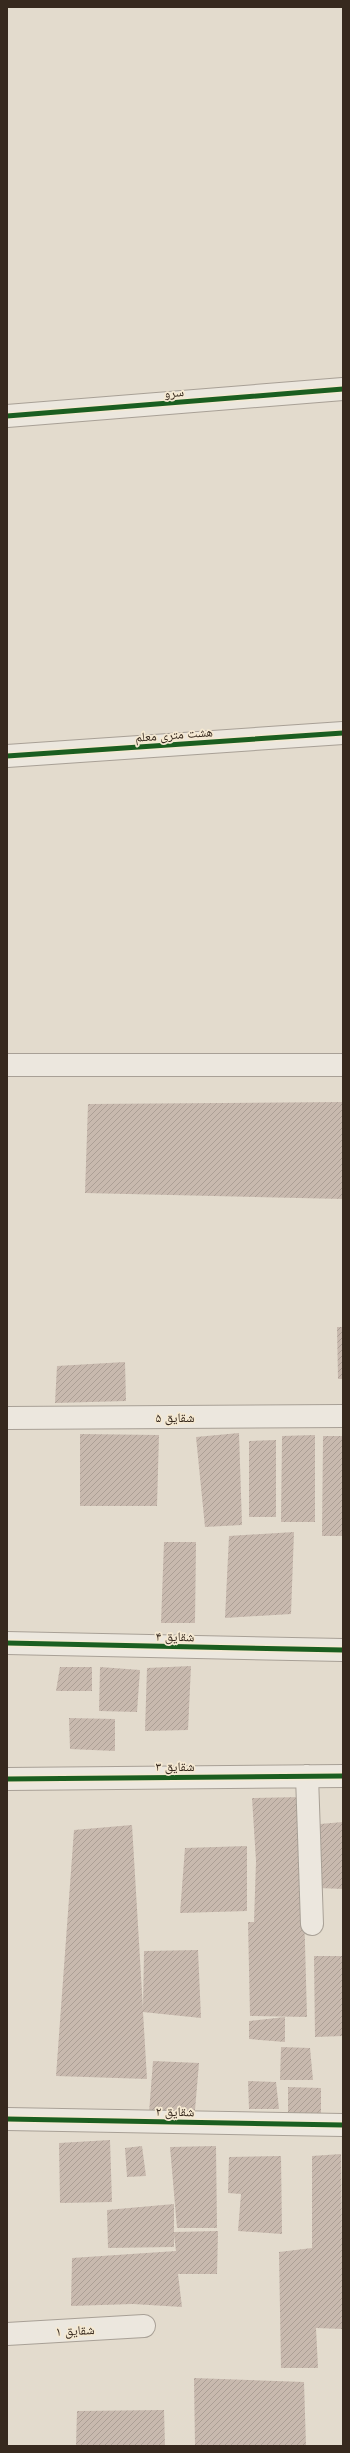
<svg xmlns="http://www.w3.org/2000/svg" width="350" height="2453" font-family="'Noto Serif','Noto Naskh Arabic',serif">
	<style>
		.building { fill: url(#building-hatch) }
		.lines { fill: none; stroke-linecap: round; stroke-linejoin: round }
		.minor-casing { stroke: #a8a096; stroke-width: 24 }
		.minor { stroke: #ece7de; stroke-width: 22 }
		.cycleway-casing { stroke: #f5e9d2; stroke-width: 8 }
		.cycleway { stroke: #1b5e20; stroke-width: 5 }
		.labels { text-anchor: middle; stroke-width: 3.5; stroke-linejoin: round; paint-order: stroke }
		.street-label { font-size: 13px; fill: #37291e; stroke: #f5e9d2 }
	</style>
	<defs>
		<pattern id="building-hatch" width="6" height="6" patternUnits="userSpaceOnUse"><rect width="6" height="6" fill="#c8b9ae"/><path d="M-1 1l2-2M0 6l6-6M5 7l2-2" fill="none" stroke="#ac9f95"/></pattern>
	</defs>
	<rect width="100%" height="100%" fill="#e3dbcd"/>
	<path class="building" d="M 343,1102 L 343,1199 L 85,1193 L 88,1104 Z
		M 337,1327 L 343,1327 L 343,1379 L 338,1379 Z
		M 125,1362 L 126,1401 L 55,1403 L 57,1366 Z
		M 239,1433 L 242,1525 L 205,1527 L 196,1437 Z
		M 80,1434 L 159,1435 L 157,1506 L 80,1506 Z
		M 315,1435 L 315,1522 L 281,1522 L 282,1436 Z
		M 323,1436 L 343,1436 L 343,1536 L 322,1536 Z
		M 276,1440 L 276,1517 L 249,1517 L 249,1441 Z
		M 294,1532 L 291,1614 L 225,1618 L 229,1536 Z
		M 164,1542 L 196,1542 L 195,1623 L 161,1623 Z
		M 191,1666 L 188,1730 L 145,1731 L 147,1668 Z
		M 60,1667 L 92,1667 L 92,1691 L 56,1691 Z
		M 100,1667 L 140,1670 L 137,1712 L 99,1711 Z
		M 69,1718 L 115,1719 L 115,1751 L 70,1749 Z
		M 301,1797 L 307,2017 L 250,2016 L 248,1922 L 254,1922 L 256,1861 L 252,1798 Z
		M 343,1822 L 343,1889 L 319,1888 L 320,1824 Z
		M 132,1825 L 143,2009 L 144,1951 L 198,1950 L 201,2018 L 143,2012 L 147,2079 L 56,2076 L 74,1830 Z
		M 247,1846 L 247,1911 L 180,1913 L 185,1848 Z
		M 314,1956 L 343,1956 L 343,2036 L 315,2037 Z
		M 285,2017 L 285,2042 L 249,2039 L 249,2021 Z
		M 281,2047 L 310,2048 L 313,2080 L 280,2080 Z
		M 153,2061 L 199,2063 L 195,2110 L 149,2113 Z
		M 248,2081 L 276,2082 L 279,2109 L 249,2109 Z
		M 288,2087 L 321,2088 L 321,2113 L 288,2113 Z
		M 110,2140 L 112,2202 L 60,2203 L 59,2143 Z
		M 142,2146 L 146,2176 L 127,2177 L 125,2148 Z
		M 216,2146 L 217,2228 L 177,2228 L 170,2147 Z
		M 341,2154 L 343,2329 L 316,2328 L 318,2368 L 281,2368 L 279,2252 L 312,2248 L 312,2156 Z
		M 281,2156 L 282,2234 L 238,2231 L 241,2194 L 228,2193 L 229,2157 Z
		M 174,2204 L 174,2232 L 218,2231 L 217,2274 L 178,2274 L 182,2307 L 133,2304 L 71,2306 L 72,2258 L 176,2251 L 174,2235 L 174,2247 L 108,2248 L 107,2210 Z
		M 194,2378 L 304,2382 L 306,2446 L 195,2446 Z
		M 164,2410 L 165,2446 L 76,2446 L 77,2411 Z"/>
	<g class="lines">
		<defs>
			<path id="minor" d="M 7,416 L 343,389
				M 7,756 L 343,733
				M 7,1065 L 343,1065
				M 7,1418 L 343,1416
				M 7,1643 L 343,1650
				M 307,1776 L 312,1924
				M 7,1779 L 343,1776
				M 7,2119 L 343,2125
				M 7,2334 L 144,2326"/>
		</defs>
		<use href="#minor" class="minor-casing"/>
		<use href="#minor" class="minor"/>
		<defs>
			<path id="cycleway" d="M 7,416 L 343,389
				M 7,756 L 343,733
				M 7,1643 L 343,1650
				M 7,1779 L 343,1776
				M 7,2119 L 343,2125"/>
		</defs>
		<use href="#cycleway" class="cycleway-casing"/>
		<use href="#cycleway" class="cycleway"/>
	</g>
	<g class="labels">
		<g class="street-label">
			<text transform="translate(174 392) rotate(-5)" y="5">سرو</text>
			<text transform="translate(174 734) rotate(-4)" y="5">هشت متری معلم</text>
			<text x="175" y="1422">شقایق ۵</text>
			<text transform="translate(175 1636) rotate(1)" y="5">شقایق ۴</text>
			<text x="175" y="1771">شقایق ۳</text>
			<text transform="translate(175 2111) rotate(1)" y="5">شقایق ۲</text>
			<text transform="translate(75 2330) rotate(-3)" y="5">شقایق ۱</text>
		</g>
	</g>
	<rect width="350" height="2453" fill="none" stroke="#37291e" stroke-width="16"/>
</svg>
